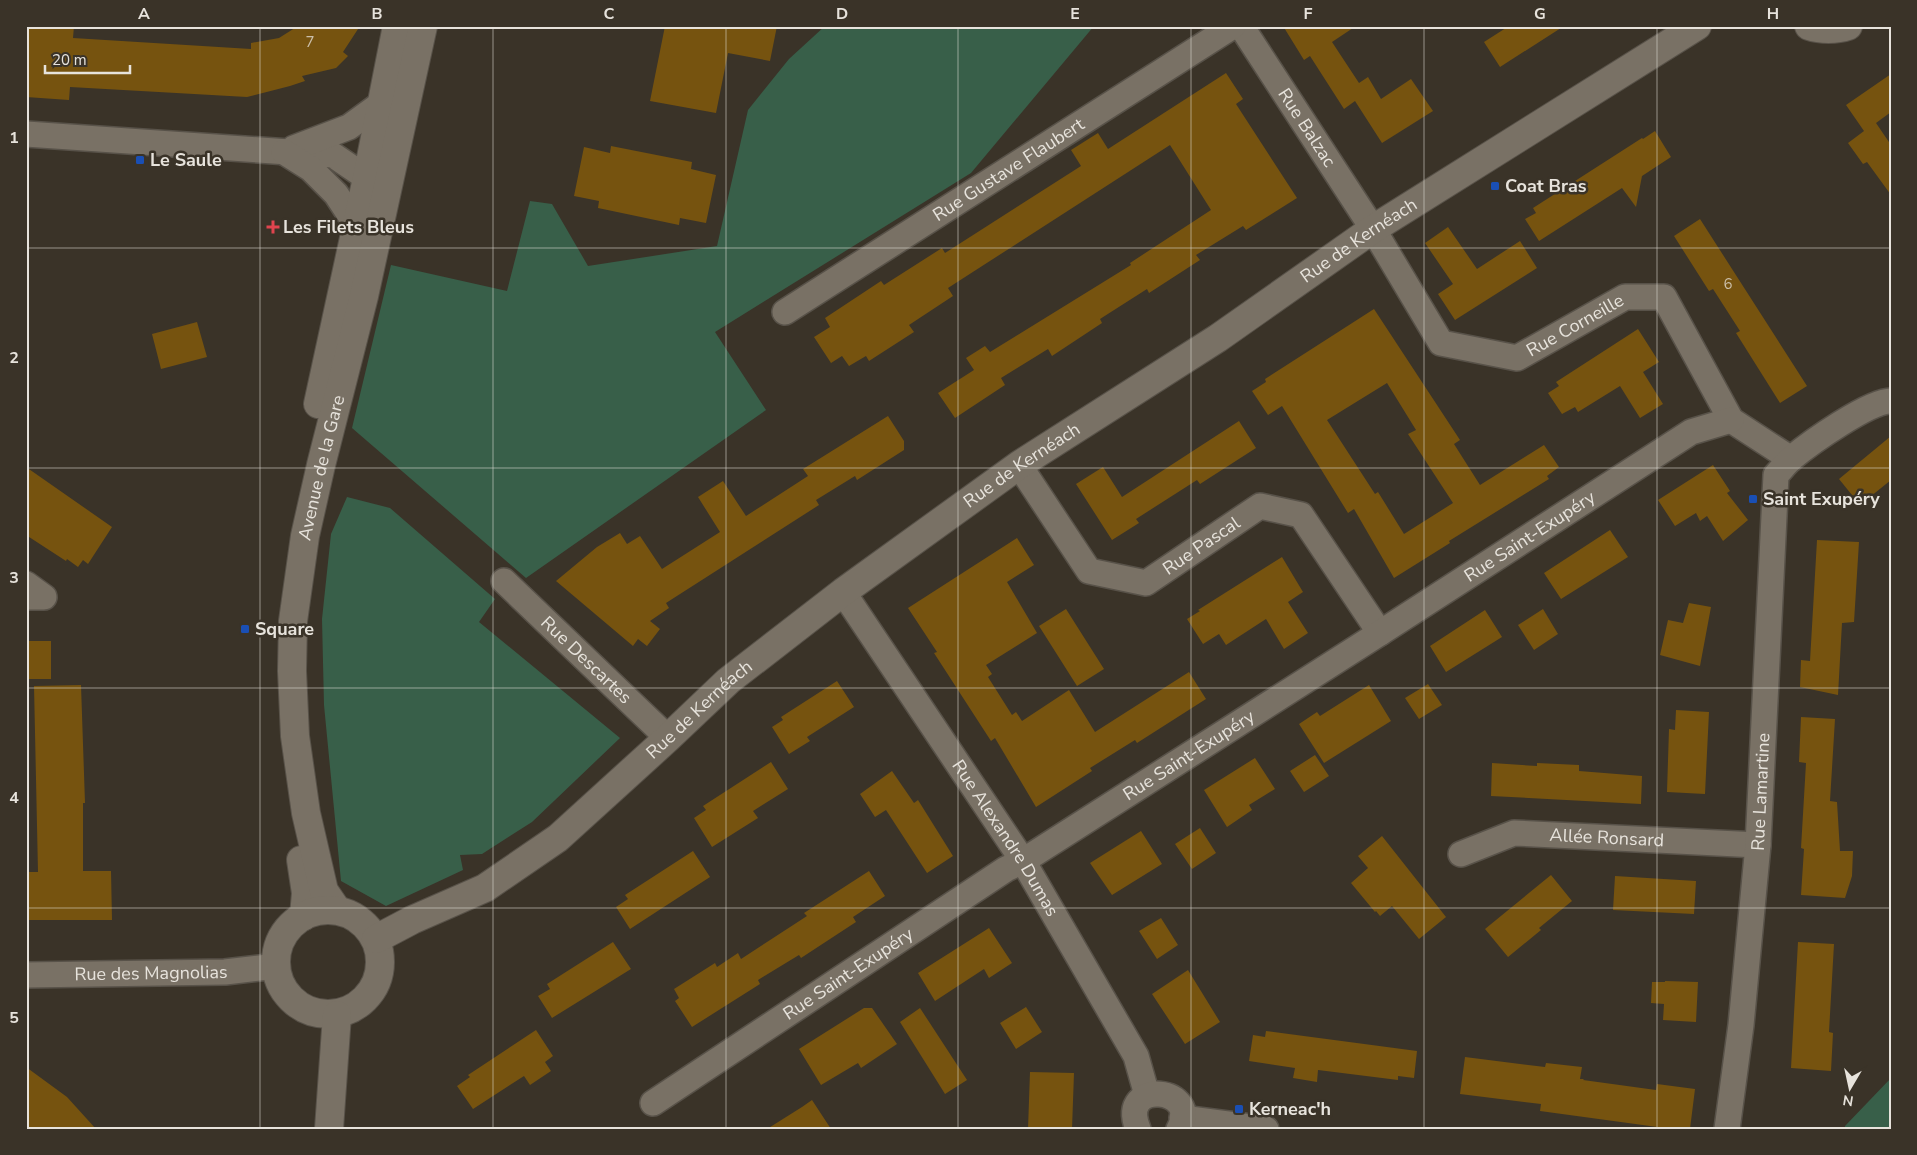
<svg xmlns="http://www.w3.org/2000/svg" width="1917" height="1155" font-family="'Nunito Sans',sans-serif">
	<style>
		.green { fill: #385f49 }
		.building { fill: #76530f; fill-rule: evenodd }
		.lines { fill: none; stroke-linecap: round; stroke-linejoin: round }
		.minor-casing { stroke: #585249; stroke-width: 28 }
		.secondary-casing { stroke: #585249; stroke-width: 30 }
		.minor { stroke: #797165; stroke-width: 25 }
		.secondary { stroke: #797165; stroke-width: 28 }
		.grid { fill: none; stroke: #e7e3dc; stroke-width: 1; stroke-opacity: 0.55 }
		.transit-dot { fill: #1a4fb4; stroke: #3a3328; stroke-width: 2 }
		.health-dot { fill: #e0444e; stroke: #3a3328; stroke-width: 2 }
		.labels { text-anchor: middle; stroke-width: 5; stroke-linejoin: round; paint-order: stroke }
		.number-label { font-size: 15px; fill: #cbbfa9 }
		.street-label { font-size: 18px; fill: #e7e3dc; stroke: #3a3328 }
		.poi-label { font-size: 18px; font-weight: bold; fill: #e7e3dc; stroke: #3a3328; text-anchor: start }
		.neatline { fill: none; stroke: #e7e3dc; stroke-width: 2 }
		.grid-label { font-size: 16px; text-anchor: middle; font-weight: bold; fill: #e7e3dc }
	</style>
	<rect width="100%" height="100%" fill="#3a3328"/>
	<path class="green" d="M 825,26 L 1094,26 L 971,173 L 715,332 L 766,410 L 526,578 L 352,428 L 391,265 L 507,291 L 530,201 L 552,204 L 588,266 L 717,246 L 748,110 L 789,59 Z
		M 347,497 L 390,508 L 495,599 L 479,622 L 620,738 L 532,822 L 482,854 L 460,855 L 463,870 L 386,906 L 341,881 L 324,705 L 322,619 L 331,534 Z
		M 1891,1078 L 1891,1129 L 1845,1129 L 1845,1126 Z"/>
	<path class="building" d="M 26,26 L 74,26 L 73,38 L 251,49 L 251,43 L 279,38 L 298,26 L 360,26 L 343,52 L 348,56 L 336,68 L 302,76 L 305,81 L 290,86 L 247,97 L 70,87 L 69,100 L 26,97 Z
		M 665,26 L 777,26 L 770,61 L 728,53 L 716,113 L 650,101 Z
		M 1283,26 L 1356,26 L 1332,42 L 1359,83 L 1368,77 L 1381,99 L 1411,79 L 1433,111 L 1382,143 L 1355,101 L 1344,109 L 1310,56 L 1304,60 Z
		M 1509,26 L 1564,26 L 1500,67 L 1484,42 Z
		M 1226,73 L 1243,99 L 1236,104 L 1297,198 L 1246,230 L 1243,226 L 1196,255 L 1200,260 L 1149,293 L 1147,289 L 1100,319 L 1102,323 L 1052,356 L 1048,349 L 1001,378 L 1005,385 L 955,418 L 938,393 L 974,370 L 966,358 L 985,346 L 990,352 L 1131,265 L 1130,263 L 1211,210 L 1170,145 L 948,288 L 953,296 L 909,325 L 914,332 L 869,361 L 866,356 L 849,366 L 842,356 L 831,363 L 814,337 L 830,327 L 825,318 L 881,281 L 884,285 L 942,248 L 945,253 L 1081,166 L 1071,150 L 1098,133 L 1108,149 Z
		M 1891,74 L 1891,112 L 1876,123 L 1891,145 L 1891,195 L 1867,162 L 1863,164 L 1848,143 L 1864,131 L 1846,105 Z
		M 1655,131 L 1671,157 L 1642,176 L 1636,207 L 1622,188 L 1539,241 L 1525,219 L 1536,213 L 1533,208 L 1642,138 L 1643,139 Z
		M 611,146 L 692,162 L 691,169 L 716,175 L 706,223 L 680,218 L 679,225 L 598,208 L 599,201 L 574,196 L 584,147 L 610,153 Z
		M 1700,219 L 1807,386 L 1780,403 L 1736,333 L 1740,331 L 1713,289 L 1709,291 L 1674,236 Z
		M 1448,227 L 1477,269 L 1520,241 L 1537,268 L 1455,320 L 1438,294 L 1453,284 L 1425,243 Z
		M 1374,309 L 1460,440 L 1454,444 L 1480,485 L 1544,445 L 1559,467 L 1547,476 L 1549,479 L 1449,541 L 1450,543 L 1394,578 L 1354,509 L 1348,513 L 1282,406 L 1268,415 L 1252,391 L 1266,382 L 1265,379 ZM 1387,383 L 1416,430 L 1408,434 L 1453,503 L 1404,534 L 1378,492 L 1375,494 L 1327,420 Z
		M 197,322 L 207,357 L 161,369 L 152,334 Z
		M 1638,329 L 1659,362 L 1643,372 L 1663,404 L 1640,418 L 1620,386 L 1578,412 L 1575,407 L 1562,414 L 1548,393 L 1559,386 L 1556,382 Z
		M 888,416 L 904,441 L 904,450 L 857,480 L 855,476 L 816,500 L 819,505 L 666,603 L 669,608 L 650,621 L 660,629 L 647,646 L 638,639 L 633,646 L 556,581 L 597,547 L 620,533 L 627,544 L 640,536 L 662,569 L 720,532 L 698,497 L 723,481 L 746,516 L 808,476 L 803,469 Z
		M 1239,421 L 1256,448 L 1200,484 L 1197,480 L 1136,519 L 1139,523 L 1112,540 L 1076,484 L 1103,467 L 1122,497 Z
		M 1891,436 L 1891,480 L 1860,505 L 1839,479 Z
		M 1713,465 L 1730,491 L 1727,493 L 1748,520 L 1723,541 L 1707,516 L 1700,521 L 1696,513 L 1675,526 L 1658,500 Z
		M 26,467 L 112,527 L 88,564 L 83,560 L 78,567 L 67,559 L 66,561 L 26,535 Z
		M 1610,530 L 1628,557 L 1561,599 L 1544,573 Z
		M 1017,538 L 1034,565 L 1007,582 L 1037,633 L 986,665 L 992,674 L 988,677 L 1012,715 L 1016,712 L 1022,721 L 1069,690 L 1095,732 L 1189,672 L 1206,699 L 1137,743 L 1135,740 L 1090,768 L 1092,771 L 1036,807 L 995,738 L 991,741 L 934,653 L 937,652 L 908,608 Z
		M 1817,540 L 1859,542 L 1854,622 L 1842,623 L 1838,695 L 1800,687 L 1801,660 L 1810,661 Z
		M 1282,557 L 1303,592 L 1288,602 L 1308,633 L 1284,649 L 1266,619 L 1226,645 L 1219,634 L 1203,644 L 1187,619 L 1200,611 L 1198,610 Z
		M 1689,603 L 1711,607 L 1700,666 L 1660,655 L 1668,620 L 1683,623 Z
		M 1066,609 L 1104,669 L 1077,686 L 1039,626 Z
		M 1543,609 L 1558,634 L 1534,650 L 1518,625 Z
		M 1485,610 L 1502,637 L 1446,672 L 1430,646 Z
		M 26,641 L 51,641 L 51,679 L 26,679 Z
		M 837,681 L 854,707 L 807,737 L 810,741 L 789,754 L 772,727 L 783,720 L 781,717 Z
		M 1428,684 L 1442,705 L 1419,719 L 1405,698 Z
		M 81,685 L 85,803 L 83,803 L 83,871 L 111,871 L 112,920 L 26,920 L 26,872 L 38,872 L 34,686 Z
		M 1369,685 L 1391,721 L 1324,763 L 1299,724 L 1317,712 L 1320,716 Z
		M 1676,710 L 1709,712 L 1705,794 L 1667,792 L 1669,729 L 1675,730 Z
		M 1801,717 L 1835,719 L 1830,801 L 1837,802 L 1840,851 L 1853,851 L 1852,876 L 1845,898 L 1801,895 L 1804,849 L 1801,848 L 1806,763 L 1799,762 Z
		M 1315,755 L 1329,776 L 1304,792 L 1290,771 Z
		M 1255,758 L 1275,789 L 1249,805 L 1252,810 L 1227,827 L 1204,790 Z
		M 771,762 L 788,789 L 753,811 L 758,818 L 712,847 L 694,818 L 706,810 L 703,806 Z
		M 1492,763 L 1537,766 L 1537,763 L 1579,765 L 1579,771 L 1642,776 L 1641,804 L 1491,796 Z
		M 892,771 L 914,803 L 918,800 L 953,856 L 927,873 L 886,810 L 875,817 L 860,794 Z
		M 1200,828 L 1216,853 L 1192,869 L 1175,844 Z
		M 1141,831 L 1162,864 L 1112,895 L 1090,863 Z
		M 1382,836 L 1446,917 L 1419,939 L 1392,906 L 1380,916 L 1376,911 L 1375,912 L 1351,883 L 1368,868 L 1358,856 Z
		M 693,851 L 710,877 L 630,929 L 616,907 L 628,899 L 625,895 Z
		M 869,871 L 885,896 L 853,917 L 856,922 L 801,958 L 799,955 L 758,980 L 760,984 L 692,1027 L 675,1001 L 679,998 L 674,989 L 715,963 L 717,967 L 738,953 L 741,959 L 807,916 L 804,913 Z
		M 1551,875 L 1572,901 L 1539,928 L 1541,930 L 1508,957 L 1485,929 Z
		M 1615,876 L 1696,881 L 1694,914 L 1613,910 Z
		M 1161,918 L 1178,945 L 1157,959 L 1139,931 Z
		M 989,928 L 1012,963 L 989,978 L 984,969 L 935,1001 L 918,973 Z
		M 613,942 L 631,969 L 552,1018 L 538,996 L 550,989 L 547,984 Z
		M 1798,942 L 1834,944 L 1829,1032 L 1833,1033 L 1831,1071 L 1791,1068 Z
		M 1188,970 L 1220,1022 L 1185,1044 L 1152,994 Z
		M 1665,981 L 1698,982 L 1696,1022 L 1663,1020 L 1664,1004 L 1651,1003 L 1652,982 L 1665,982 Z
		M 1026,1007 L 1042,1032 L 1016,1049 L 1000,1023 Z
		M 864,1008 L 872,1008 L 897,1044 L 861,1068 L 858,1063 L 821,1085 L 799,1049 Z
		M 920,1008 L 967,1080 L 945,1094 L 900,1022 Z
		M 536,1030 L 553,1056 L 545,1062 L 551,1071 L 530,1085 L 524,1076 L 473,1109 L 457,1086 L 470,1077 L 468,1075 Z
		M 1266,1031 L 1417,1051 L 1414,1078 L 1398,1076 L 1398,1080 L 1318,1070 L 1317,1082 L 1293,1078 L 1295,1068 L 1249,1061 L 1253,1035 L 1265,1037 Z
		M 1465,1057 L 1545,1067 L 1546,1063 L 1582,1067 L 1580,1079 L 1584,1079 L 1583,1080 L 1656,1090 L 1657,1084 L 1695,1089 L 1690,1129 L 1672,1129 L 1540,1111 L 1541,1104 L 1460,1094 Z
		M 26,1067 L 67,1097 L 96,1129 L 26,1129 Z
		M 1030,1072 L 1074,1073 L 1072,1129 L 1028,1129 Z
		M 812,1100 L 831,1129 L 767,1129 L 802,1107 Z"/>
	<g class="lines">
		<defs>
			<g id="minor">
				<path id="s1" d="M 1241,26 L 1373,229 L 1441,343 L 1517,358 L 1625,297 L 1664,297 L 1731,420 L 1791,459"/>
				<path d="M 26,134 L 333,155 L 367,178 L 373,196"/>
				<path d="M 294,148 L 349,127 L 382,103"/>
				<path d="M 284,152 L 311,169 L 336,194 L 357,226"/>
				<path id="s2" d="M 785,312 L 1233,26"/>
				<path id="s3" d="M 1019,465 L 1089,571 L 1146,583 L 1260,506 L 1301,515 L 1380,633"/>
				<path id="s4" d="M 504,581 L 668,738"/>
				<path d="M 26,584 L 44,597 L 26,597"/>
				<path id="s5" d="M 843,592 L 1023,861 L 1136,1056 L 1147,1095"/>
				<path id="s6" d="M 1461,854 L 1514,833 L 1758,845"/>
				<path id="s7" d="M 26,975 L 225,972 L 277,966"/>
				<path id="s8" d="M 653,1103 L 1006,869 L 1023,861 L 1380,633 L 1691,432 L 1731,420"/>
				<path d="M 1182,1118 L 1266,1129"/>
				<path d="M 1138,1129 C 1117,1077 1203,1088 1179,1129"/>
				<path id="s9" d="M 1727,1129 L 1741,1025 L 1758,845 L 1776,475 C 1781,470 1786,463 1792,458 C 1810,443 1869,401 1891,401"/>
			</g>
			<g id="secondary">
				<path d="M 1809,26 C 1821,30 1836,30 1848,26"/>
				<path d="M 318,404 L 367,178 L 397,26"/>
				<path d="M 301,860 L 306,893 L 304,916"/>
				<path id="s10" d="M 337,910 L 324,891 L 306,813 L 295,736 L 292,671 L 293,621 L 305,536 L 321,465 L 364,296 L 423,26"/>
				<circle cx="328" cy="962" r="52"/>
				<path id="s11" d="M 376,939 L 412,920 L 485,888 L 558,838 L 668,738 L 728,681 L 843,592 L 1019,465 L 1218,338 L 1373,229 L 1697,26"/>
				<path d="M 329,1129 L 337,1015"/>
			</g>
		</defs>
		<use href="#minor" class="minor-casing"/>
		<use href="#secondary" class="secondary-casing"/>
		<use href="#minor" class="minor"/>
		<use href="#secondary" class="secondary"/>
	</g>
	<path class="grid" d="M 260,26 L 260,1129M 493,26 L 493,1129M 726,26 L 726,1129M 958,26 L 958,1129M 1191,26 L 1191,1129M 1424,26 L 1424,1129M 1657,26 L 1657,1129M 26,248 L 1891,248M 26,468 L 1891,468M 26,688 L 1891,688M 26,908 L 1891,908"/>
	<g class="transit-dot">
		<rect x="135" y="155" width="10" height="10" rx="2.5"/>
		<rect x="1490" y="181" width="10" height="10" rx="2.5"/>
		<rect x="1748" y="494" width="10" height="10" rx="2.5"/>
		<rect x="240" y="624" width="10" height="10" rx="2.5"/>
		<rect x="1234" y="1104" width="10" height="10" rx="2.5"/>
	</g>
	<path class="health-dot" d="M270.5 219.5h5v5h5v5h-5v5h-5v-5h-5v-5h5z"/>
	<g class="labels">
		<g class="number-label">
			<text x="310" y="47">7</text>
			<text x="1728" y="289">6</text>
		</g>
		<g class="street-label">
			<text dy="6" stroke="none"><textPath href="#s1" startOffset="121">Rue Balzac</textPath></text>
			<text dy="6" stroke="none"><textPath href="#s2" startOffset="265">Rue Gustave Flaubert</textPath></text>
			<text dy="6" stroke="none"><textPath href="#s11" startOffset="1210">Rue de Kernéach</textPath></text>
			<text dy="6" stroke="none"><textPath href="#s1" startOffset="519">Rue Corneille</textPath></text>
			<text dy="6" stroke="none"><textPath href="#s11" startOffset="805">Rue de Kernéach</textPath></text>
			<text dy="6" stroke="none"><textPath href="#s10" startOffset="452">Avenue de la Gare</textPath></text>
			<text dy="6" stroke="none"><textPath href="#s8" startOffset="1044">Rue Saint-Exupéry</textPath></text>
			<text dy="6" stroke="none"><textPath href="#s3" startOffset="252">Rue Pascal</textPath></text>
			<text dy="6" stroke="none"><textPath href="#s4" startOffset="114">Rue Descartes</textPath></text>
			<text dy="6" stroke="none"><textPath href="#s11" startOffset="400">Rue de Kernéach</textPath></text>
			<text dy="6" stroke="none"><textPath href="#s8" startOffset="639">Rue Saint-Exupéry</textPath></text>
			<text dy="6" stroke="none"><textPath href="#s9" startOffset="339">Rue Lamartine</textPath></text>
			<text dy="6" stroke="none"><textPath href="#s5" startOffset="295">Rue Alexandre Dumas</textPath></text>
			<text dy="6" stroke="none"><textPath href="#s6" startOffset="150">Allée Ronsard</textPath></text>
			<text dy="6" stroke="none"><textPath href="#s7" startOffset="125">Rue des Magnolias</textPath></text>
			<text dy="6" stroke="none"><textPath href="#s8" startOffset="234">Rue Saint-Exupéry</textPath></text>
		</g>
		<g class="poi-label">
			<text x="150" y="166">Le Saule</text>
			<text x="1505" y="192">Coat Bras</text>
			<text x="283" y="233">Les Filets Bleus</text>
			<text x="1763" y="505">Saint Exupéry</text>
			<text x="255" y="635">Square</text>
			<text x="1249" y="1115">Kerneac'h</text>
		</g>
	</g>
	<rect width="1917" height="1155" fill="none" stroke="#3a3328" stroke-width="55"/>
	<g transform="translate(1850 1088) rotate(189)" stroke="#3a3328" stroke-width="4" paint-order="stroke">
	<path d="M0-4L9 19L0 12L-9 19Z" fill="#e7e3dc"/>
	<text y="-8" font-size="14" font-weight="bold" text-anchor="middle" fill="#e7e3dc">N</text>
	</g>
	<path d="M45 65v8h85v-8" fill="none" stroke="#e7e3dc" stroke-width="2.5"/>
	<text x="52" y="65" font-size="15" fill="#e7e3dc" stroke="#3a3328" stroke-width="4" paint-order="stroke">20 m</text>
	<rect x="28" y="28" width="1862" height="1100" class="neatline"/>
	<g class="grid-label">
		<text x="144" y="19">A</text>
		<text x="377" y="19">B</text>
		<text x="609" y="19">C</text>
		<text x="842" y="19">D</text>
		<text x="1075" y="19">E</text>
		<text x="1308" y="19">F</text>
		<text x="1540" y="19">G</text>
		<text x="1773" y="19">H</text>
		<text x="14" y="143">1</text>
		<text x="14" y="363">2</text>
		<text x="14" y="583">3</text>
		<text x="14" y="803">4</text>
		<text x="14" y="1023">5</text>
	</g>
</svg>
